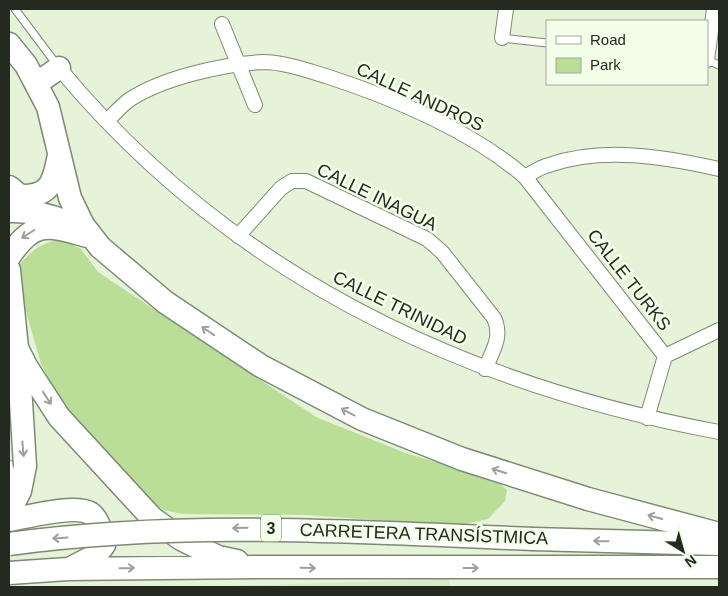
<svg xmlns="http://www.w3.org/2000/svg" width="728" height="596" font-family="Helvetica,sans-serif">
	<style>
		.built { fill: #d7e9c8 }
		.green { fill: #badd98 }
		.lines { fill: none; stroke-linecap: round; stroke-linejoin: round }
		.lane-casing { stroke: #7d8a72; stroke-width: 9 }
		.street-casing { stroke: #7d8a72; stroke-width: 16 }
		.primary-casing { stroke: #7d8a72; stroke-width: 25 }
		.lane { stroke: #fff; stroke-width: 7 }
		.street { stroke: #fff; stroke-width: 14 }
		.primary { stroke: #fff; stroke-width: 22 }
		.primary-bridge-casing { stroke: #7d8a72; stroke-width: 25; stroke-linecap: butt }
		.primary-bridge { stroke: #fff; stroke-width: 22 }
		.oneway { stroke: #9c9f9b }
		.labels { text-anchor: middle; stroke-width: 5; stroke-linejoin: round; paint-order: stroke }
		.shield { fill: #f4ffea; stroke: #626a5d; stroke-width: 1 }
		.shield-label { font-size: 16px; font-weight: bold; fill: #242a20 }
		.street-label { font-size: 18px; fill: #242a20; stroke: #f4ffea }
	</style>
	<rect width="100%" height="100%" fill="#e5f3d9"/>
	<path class="built" d="M 449,579 L 449,587 L 195,587 Z"/>
	<path class="green" d="M 61,239 L 81,249 L 98,272 L 316,417 L 408,454 L 494,478 L 507,490 L 505,501 L 488,519 L 456,526 L 307,515 L 182,514 L 164,510 L 147,501 L 67,412 L 41,364 L 21,294 L 20,264 C 33,249 42,243 61,239 Z"/>
	<g class="lines">
		<defs>
			<path id="lane" d="M 15,9 L 57,65
				M 502,38 L 547,43
				M 707,60 L 719,65
				M 9,464 L 11,485"/>
			<path id="street" d="M 222,24 L 255,105
				M 502,38 L 506,9
				M 707,60 L 714,9
				M 59,68 C 230,274 461,384 719,432
				M 107,121 C 114,114 121,106 129,100 C 162,78 223,64 263,62 C 283,62 306,70 326,76 C 393,98 471,130 525,177 C 532,173 540,167 549,165 C 602,146 666,157 719,169
				M 525,177 L 665,356 L 647,418
				M 238,236 L 281,188 L 292,181 L 306,181 L 427,239 L 442,252 L 494,318 C 503,337 492,352 485,369
				M 665,356 L 719,330"/>
			<path id="primary" d="M 9,44 L 26,65 L 48,107 L 70,198 L 83,225 L 100,247 L 165,302 L 261,366 L 362,419 L 462,459 L 588,499 L 719,534
				M 37,83 L 59,68
				M 9,187 L 20,196 C 51,197 54,181 59,155
				M 9,211 C 30,210 47,214 67,222
				M 9,257 C 35,217 50,226 91,237
				M 9,270 L 17,348 L 26,366 L 59,417 L 152,518 L 181,539 L 218,557 L 237,561
				M 9,512 L 20,491 L 25,466 L 18,354
				M 9,520 C 28,517 74,504 90,513 C 100,520 101,534 104,545 L 96,555 L 71,568
				M 533,539 L 719,544
				M 9,573 L 68,569 L 259,567 L 719,567"/>
		</defs>
		<use href="#lane" class="lane-casing"/>
		<use href="#street" class="street-casing"/>
		<use href="#primary" class="primary-casing"/>
		<use href="#lane" class="lane"/>
		<use href="#street" class="street"/>
		<use href="#primary" class="primary"/>
		<defs>
			<path id="primary-bridge" d="M 9,544 C 183,520 358,532 533,539"/>
		</defs>
		<use href="#primary-bridge" class="primary-bridge-casing"/>
		<use href="#primary-bridge" class="primary-bridge"/>
	</g>
	<defs><path id="oneway-shaft" d="M-6 0H5M1.5-3L5.5 0L1.5 3" fill="none" stroke-width="1.6" stroke-linecap="round" stroke-linejoin="round" transform="scale(1.25)"/></defs>
	<g class="oneway">
		<use href="#oneway-shaft" transform="translate(28 234) rotate(148)"/>
		<use href="#oneway-shaft" transform="translate(208 331) rotate(-146)"/>
		<use href="#oneway-shaft" transform="translate(47 398) rotate(57)"/>
		<use href="#oneway-shaft" transform="translate(348 412) rotate(-152)"/>
		<use href="#oneway-shaft" transform="translate(23 449) rotate(85)"/>
		<use href="#oneway-shaft" transform="translate(499 471) rotate(-162)"/>
		<use href="#oneway-shaft" transform="translate(655 517) rotate(-165)"/>
		<use href="#oneway-shaft" transform="translate(240 528) rotate(179)"/>
		<use href="#oneway-shaft" transform="translate(60 538) rotate(176)"/>
		<use href="#oneway-shaft" transform="translate(601 541) rotate(-179)"/>
		<use href="#oneway-shaft" transform="translate(127 568) rotate(-1)"/>
		<use href="#oneway-shaft" transform="translate(308 568) rotate(1)"/>
		<use href="#oneway-shaft" transform="translate(471 568)"/>
	</g>
	<g class="labels">
		<rect class="shield" x="261" y="514.5" width="20" height="27" rx="4"/>
		<g class="shield-label">
			<text x="271" y="534">3</text>
		</g>
		<g class="street-label">
			<text transform="translate(420 97) rotate(25)" y="6">CALLE ANDROS</text>
			<text transform="translate(377 197) rotate(26)" y="6">CALLE INAGUA</text>
			<text transform="translate(629 280) rotate(52)" y="6">CALLE TURKS</text>
			<text transform="translate(400 308) rotate(26)" y="6">CALLE TRINIDAD</text>
			<text transform="translate(424 534) rotate(2)" y="6">CARRETERA TRANSÍSTMICA</text>
		</g>
	</g>
	<rect width="728" height="596" fill="none" stroke="#242a20" stroke-width="20"/>
	<rect x="546" y="20" width="162" height="65" fill="#f4ffea" stroke="#a1aa99"/>
	<rect x="556" y="36" width="25" height="8" fill="#ffffff" stroke="#a1aa99"/>
	<text x="590" y="45" font-size="15" fill="#242a20">Road</text>
	<rect x="556" y="58" width="25" height="15" fill="#badd98" stroke="#a1aa99"/>
	<text x="590" y="70" font-size="15" fill="#242a20">Park</text>
	<g transform="translate(683 551) rotate(143)" stroke="#f4ffea" stroke-width="4" paint-order="stroke">
	<path d="M0-4L9 19L0 12L-9 19Z" fill="#242a20"/>
	<text y="-8" font-size="14" font-weight="bold" text-anchor="middle" fill="#242a20">N</text>
	</g>
</svg>
